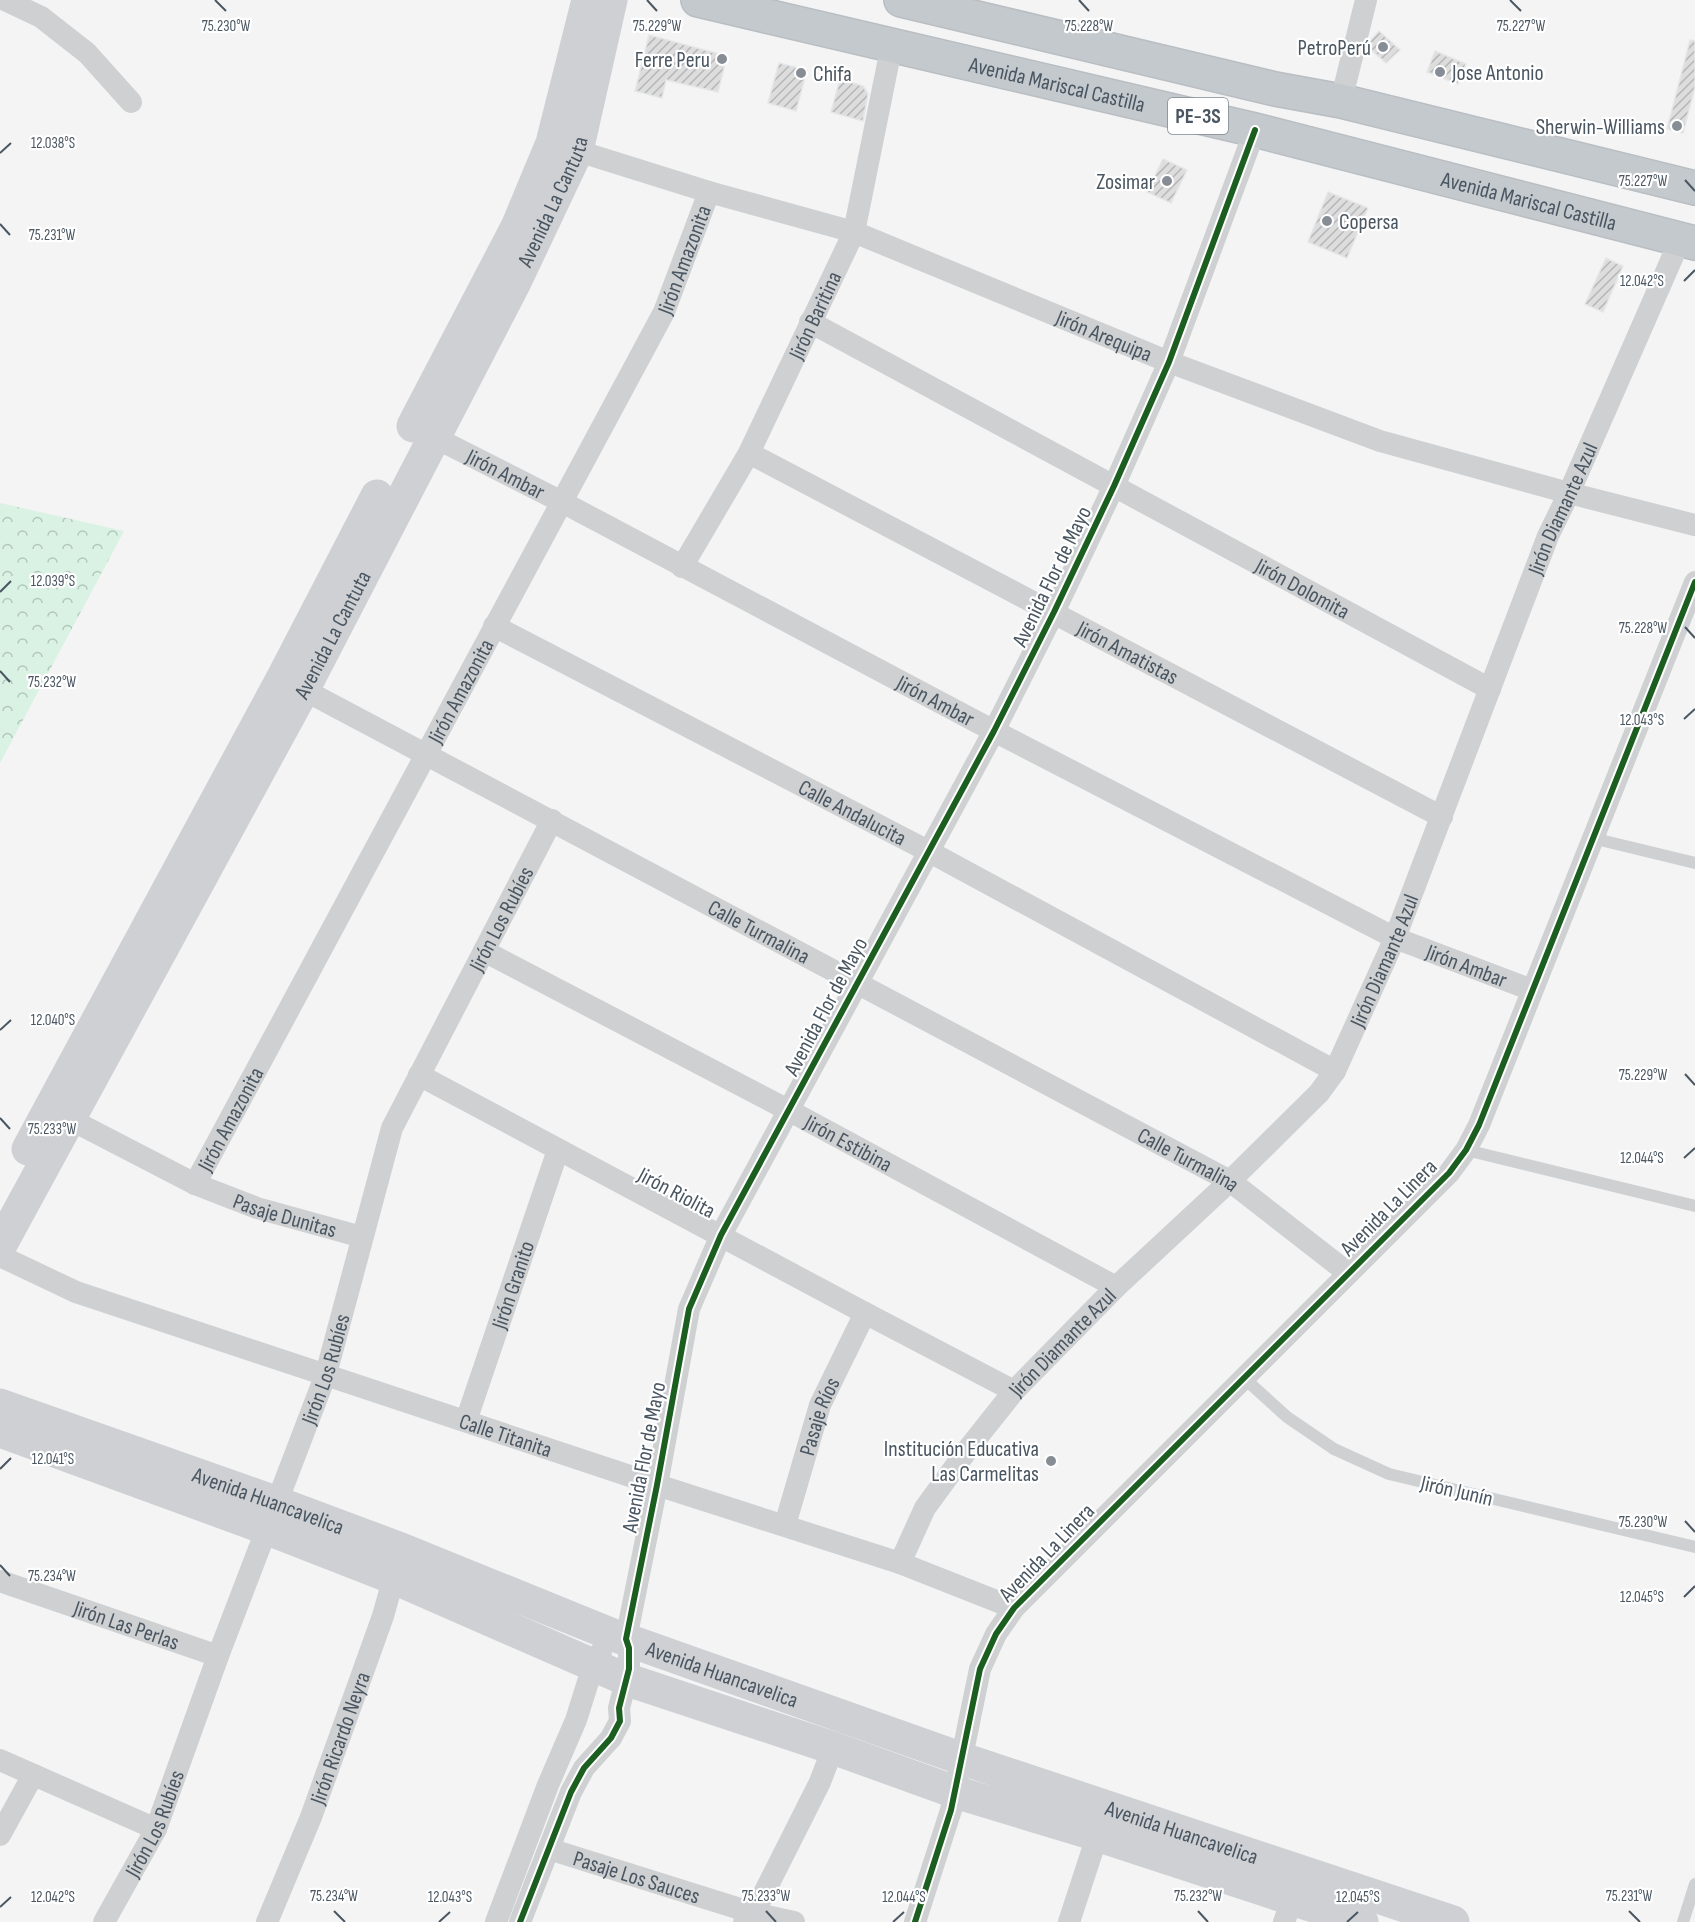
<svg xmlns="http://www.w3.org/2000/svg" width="1695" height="1922" font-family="'Sofia Sans Condensed',sans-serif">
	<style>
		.forest { fill: url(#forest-crowns) }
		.building { fill: url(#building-hatch); stroke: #e5e6e7; stroke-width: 1.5 }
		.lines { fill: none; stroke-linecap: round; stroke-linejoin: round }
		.trunk-casing { stroke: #b9bec3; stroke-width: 36 }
		.service { stroke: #ced0d2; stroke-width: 12 }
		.minor { stroke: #ced0d2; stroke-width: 22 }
		.secondary { stroke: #ced0d4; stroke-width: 33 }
		.trunk { stroke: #c4c9cd; stroke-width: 33 }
		.cycleway-casing { stroke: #fff; stroke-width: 10 }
		.cycleway { stroke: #1b5e20; stroke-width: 6 }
		.ticks { fill: none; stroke: #4a5661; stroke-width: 2 }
		.poi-dot { fill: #868d94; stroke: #fff; stroke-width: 2 }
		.labels { text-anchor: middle; stroke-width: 4.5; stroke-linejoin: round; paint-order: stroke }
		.shield { fill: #fff; stroke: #808990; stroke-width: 1.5 }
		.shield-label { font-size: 21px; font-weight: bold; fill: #4a5661 }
		.poi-label { font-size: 22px; fill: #4a5661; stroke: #fff; text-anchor: end }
		.street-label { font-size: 22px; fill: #4a5661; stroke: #fff }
		.ticks-label { font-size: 15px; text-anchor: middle; fill: #4a5661; stroke: #fff; stroke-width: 4.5; stroke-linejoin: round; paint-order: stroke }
	</style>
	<defs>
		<pattern id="forest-crowns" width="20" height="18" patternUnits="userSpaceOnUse" patternTransform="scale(1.5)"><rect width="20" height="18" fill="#d9f2e3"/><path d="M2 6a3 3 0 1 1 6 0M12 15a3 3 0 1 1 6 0" fill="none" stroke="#b2c7bb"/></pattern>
		<pattern id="building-hatch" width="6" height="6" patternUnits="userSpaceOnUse" patternTransform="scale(1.5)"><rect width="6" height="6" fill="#ddddde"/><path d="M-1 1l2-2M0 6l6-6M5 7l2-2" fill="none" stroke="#b5b6b7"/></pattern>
	</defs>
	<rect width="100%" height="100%" fill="#f4f4f4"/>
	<path class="forest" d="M 0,503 L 124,531 L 0,763 Z"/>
	<path class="building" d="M 1379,31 L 1400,50 L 1386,63 L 1368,47 L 1370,41 Z
		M 649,35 L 727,56 L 718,92 L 666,80 L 662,98 L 635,91 Z
		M 1690,40 L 1695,41 L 1695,87 L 1683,133 L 1667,129 Z
		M 1435,51 L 1466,64 L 1458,84 L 1427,72 Z
		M 779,63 L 807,70 L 796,111 L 768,103 Z
		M 840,79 L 863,86 L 868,94 L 863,121 L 831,112 Z
		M 1163,159 L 1187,170 L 1171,203 L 1147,192 Z
		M 1328,192 L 1368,208 L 1347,258 L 1308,242 Z
		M 1606,258 L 1623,266 L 1603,312 L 1585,304 Z"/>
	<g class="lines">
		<defs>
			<g id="trunk">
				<path id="s21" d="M 698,0 L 1255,130 L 1695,243"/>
				<path d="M 901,0 L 1275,89 L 1341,101 L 1695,188"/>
			</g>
		</defs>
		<use href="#trunk" class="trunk-casing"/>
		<path class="service" d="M 1592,838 L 1695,863
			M 1466,1150 L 1695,1206
			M 1244,1378 L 1287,1417 L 1334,1449 L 1389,1474 L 1695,1547
			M 1683,1922 L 1695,1884"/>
		<g class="minor">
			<path d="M 5,0 L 41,17 L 87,53 L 131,102"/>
			<path d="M 1341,101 L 1366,0"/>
			<path id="s1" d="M 565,147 L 709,192 L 854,232 L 1169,362 L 1380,441 L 1569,493 L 1695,525"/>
			<path id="s2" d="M 810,322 L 1490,689"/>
			<path id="s3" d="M 422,431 L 562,502 L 994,731 L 1395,938 L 1532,990"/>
			<path id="s4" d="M 749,453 L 1442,817"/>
			<path id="s5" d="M 682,567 L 749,453 L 854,232 L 892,44"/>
			<path id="s6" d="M 494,626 L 928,851 L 1335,1071"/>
			<path id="s7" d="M 291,683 L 1230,1181 L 1348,1273"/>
			<path id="s8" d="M 484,951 L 790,1111 L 1116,1287"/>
			<path d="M 419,1075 L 865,1313 L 1014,1391"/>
			<path id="s9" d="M 56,1112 L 195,1184 L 257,1208 L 362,1237"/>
			<path id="s10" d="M 195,1184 L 664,312 L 709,192"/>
			<path id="s11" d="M 0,1256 L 76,1292 L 657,1485 L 900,1563 L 1014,1608"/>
			<path id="s12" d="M 466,1421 L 558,1150"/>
			<path id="s13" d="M 785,1525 L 820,1405 L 865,1313"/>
			<path id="s14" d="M 900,1563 L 925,1508 L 968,1449 L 1014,1391 L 1116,1287 L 1230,1181 L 1319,1093 L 1335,1071 L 1395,938 L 1548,536 L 1569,493 L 1680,240"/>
			<path id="s15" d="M 0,1581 L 218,1656"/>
			<path d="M 0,1760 L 156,1829"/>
			<path d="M 0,1835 L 33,1775"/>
			<path id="s16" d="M 549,1849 L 753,1913 L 794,1922"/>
			<path id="s17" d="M 104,1922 L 156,1829 L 218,1656 L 326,1374 L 392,1128 L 552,820"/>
			<path id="s18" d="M 267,1922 L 311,1817 L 383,1616 L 397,1566"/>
			<path d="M 496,1922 L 548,1785 L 576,1720 L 593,1666 L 601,1652"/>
			<path d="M 520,1922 L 571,1792 L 584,1768 L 611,1738 L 620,1721 L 619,1708 L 629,1669 L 629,1648 L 626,1639 L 657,1485 L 689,1309 L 721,1235 L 994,731 L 1054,612 L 1114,486 L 1169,362 L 1255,130"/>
			<path d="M 744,1922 L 758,1905 L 820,1782 L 833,1748"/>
			<path d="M 915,1922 L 951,1810 L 980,1669 L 996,1634 L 1014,1608 L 1449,1173 L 1466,1150 L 1479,1125 L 1695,582"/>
			<path d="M 1069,1922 L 1102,1821"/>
			<path d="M 1284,1922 L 1297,1887"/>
		</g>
		<g class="secondary">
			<path d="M 413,426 L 517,227 L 552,143 L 588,0"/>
			<path d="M 28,1149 L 282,679 L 377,496"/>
			<path id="s19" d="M 0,1246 L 303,690 L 514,284 L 577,151 L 611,0"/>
			<path id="s20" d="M 0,1405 L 278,1503 L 401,1549 L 613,1635 L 960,1758 L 1453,1922"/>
			<path d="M 0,1431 L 268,1529 L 394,1578 L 625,1679 L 833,1748 L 955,1792 L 1097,1835 L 1362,1922"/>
		</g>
		<use href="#trunk" class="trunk"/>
		<defs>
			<path id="cycleway" d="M 520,1922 L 571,1792 L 584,1768 L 611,1738 L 620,1721 L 619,1708 L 629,1669 L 629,1648 L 626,1639 L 657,1485 L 689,1309 L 721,1235 L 994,731 L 1054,612 L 1114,486 L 1169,362 L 1255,130
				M 915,1922 L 951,1810 L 980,1669 L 996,1634 L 1014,1608 L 1449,1173 L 1466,1150 L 1479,1125 L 1695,582"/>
		</defs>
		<use href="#cycleway" class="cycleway-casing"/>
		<use href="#cycleway" class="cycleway"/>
	</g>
	<path class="ticks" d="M 215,0 L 226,11M 647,0 L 657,11M 1079,0 L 1089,11M 1510,0 L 1521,11M 0,153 L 11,143M 1685,180 L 1695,191M 0,224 L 10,235M 1684,281 L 1695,270M 0,592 L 11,581M 1685,627 L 1695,638M 0,671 L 10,682M 1684,719 L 1695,709M 0,1030 L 11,1020M 1685,1074 L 1695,1085M 0,1118 L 10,1129M 1684,1158 L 1695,1148M 0,1469 L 11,1458M 1685,1521 L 1695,1532M 0,1565 L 10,1576M 1684,1597 L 1695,1586M 0,1907 L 11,1897M 334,1911 L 345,1922M 766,1911 L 776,1922M 1198,1911 L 1208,1922M 1629,1911 L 1640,1922M 439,1922 L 450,1912M 893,1922 L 904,1912M 1347,1922 L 1358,1912"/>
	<g class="poi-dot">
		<circle cx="1383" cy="47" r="6"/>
		<circle cx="722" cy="59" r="6"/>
		<circle cx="1440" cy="72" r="6"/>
		<circle cx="801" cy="73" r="6"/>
		<circle cx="1677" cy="126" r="6"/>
		<circle cx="1167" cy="181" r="6"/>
		<circle cx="1327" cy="221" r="6"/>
		<circle cx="1051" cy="1461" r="6"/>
	</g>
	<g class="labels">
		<rect class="shield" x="1168" y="98" width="60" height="36" rx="4.5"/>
		<g class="shield-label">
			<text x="1198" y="123">PE-3S</text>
		</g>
		<g class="poi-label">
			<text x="1371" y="55">PetroPerú</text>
			<text x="710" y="67">Ferre Peru</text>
			<text x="1452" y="80" text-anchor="start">Jose Antonio</text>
			<text x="813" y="81" text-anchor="start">Chifa</text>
			<text x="1665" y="134">Sherwin-Williams</text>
			<text x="1155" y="189">Zosimar</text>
			<text x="1339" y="229" text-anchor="start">Copersa</text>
			<text x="1039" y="1456">Institución Educativa<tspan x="1039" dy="25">Las Carmelitas</tspan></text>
		</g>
		<g class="street-label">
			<text dy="8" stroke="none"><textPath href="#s21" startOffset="369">Avenida Mariscal Castilla</textPath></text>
			<text dy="8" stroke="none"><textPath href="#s19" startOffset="1182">Avenida La Cantuta</textPath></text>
			<text dy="8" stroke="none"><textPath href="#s21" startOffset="855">Avenida Mariscal Castilla</textPath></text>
			<text dy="8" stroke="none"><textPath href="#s10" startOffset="1046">Jirón Amazonita</textPath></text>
			<text dy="8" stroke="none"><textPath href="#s5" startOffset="285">Jirón Baritina</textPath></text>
			<text dy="8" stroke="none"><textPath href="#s1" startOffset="572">Jirón Arequipa</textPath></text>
			<text dy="8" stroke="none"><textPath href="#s3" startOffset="94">Jirón Ambar</textPath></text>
			<text dy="8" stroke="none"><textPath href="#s14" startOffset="1268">Jirón Diamante Azul</textPath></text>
			<text transform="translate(1051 576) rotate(-64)" y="8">Avenida Flor de Mayo</text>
			<text dy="8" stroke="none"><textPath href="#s2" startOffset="560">Jirón Dolomita</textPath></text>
			<text dy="8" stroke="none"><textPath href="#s19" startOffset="696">Avenida La Cantuta</textPath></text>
			<text dy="8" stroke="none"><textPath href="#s4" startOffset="428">Jirón Amatistas</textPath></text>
			<text dy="8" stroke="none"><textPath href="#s10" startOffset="560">Jirón Amazonita</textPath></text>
			<text dy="8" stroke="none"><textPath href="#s3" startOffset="580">Jirón Ambar</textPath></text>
			<text dy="8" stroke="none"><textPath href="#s6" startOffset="404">Calle Andalucita</textPath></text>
			<text dy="8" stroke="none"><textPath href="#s17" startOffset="1083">Jirón Los Rubíes</textPath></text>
			<text dy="8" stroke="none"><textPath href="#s7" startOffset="530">Calle Turmalina</textPath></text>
			<text dy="8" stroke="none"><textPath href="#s14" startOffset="782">Jirón Diamante Azul</textPath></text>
			<text dy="8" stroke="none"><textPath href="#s3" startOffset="1174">Jirón Ambar</textPath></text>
			<text transform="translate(825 1006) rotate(-62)" y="8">Avenida Flor de Mayo</text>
			<text dy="8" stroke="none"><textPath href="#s10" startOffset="74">Jirón Amazonita</textPath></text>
			<text dy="8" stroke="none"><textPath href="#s8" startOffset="412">Jirón Estibina</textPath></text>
			<text dy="8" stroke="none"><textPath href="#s7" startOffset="1016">Calle Turmalina</textPath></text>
			<text transform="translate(677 1192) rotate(28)" y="8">Jirón Riolita</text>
			<text transform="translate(1388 1207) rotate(-45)" y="8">Avenida La Linera</text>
			<text dy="8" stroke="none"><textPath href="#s9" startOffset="252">Pasaje Dunitas</textPath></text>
			<text dy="8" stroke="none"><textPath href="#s12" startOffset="144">Jirón Granito</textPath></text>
			<text dy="8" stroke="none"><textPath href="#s14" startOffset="276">Jirón Diamante Azul</textPath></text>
			<text dy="8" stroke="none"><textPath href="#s17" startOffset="597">Jirón Los Rubíes</textPath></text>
			<text dy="8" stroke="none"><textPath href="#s13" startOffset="114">Pasaje Ríos</textPath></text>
			<text dy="8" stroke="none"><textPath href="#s11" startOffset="537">Calle Titanita</textPath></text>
			<text transform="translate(643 1457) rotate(-79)" y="8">Avenida Flor de Mayo</text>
			<text transform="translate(1457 1490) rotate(13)" y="8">Jirón Junín</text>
			<text dy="8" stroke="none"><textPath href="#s20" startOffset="285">Avenida Huancavelica</textPath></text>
			<text transform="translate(1046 1552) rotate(-46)" y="8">Avenida La Linera</text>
			<text dy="8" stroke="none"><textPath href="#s15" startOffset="134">Jirón Las Perlas</textPath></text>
			<text dy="8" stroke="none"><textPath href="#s20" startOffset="771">Avenida Huancavelica</textPath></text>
			<text dy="8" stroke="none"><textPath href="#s18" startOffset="198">Jirón Ricardo Neyra</textPath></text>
			<text dy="8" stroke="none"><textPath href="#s17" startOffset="111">Jirón Los Rubíes</textPath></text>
			<text dy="8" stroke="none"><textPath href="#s20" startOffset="1257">Avenida Huancavelica</textPath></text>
			<text dy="8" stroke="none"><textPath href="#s16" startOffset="92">Pasaje Los Sauces</textPath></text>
		</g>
	</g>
	<g class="ticks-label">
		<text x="226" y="31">75.230°W</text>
		<text x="657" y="31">75.229°W</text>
		<text x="1089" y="31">75.228°W</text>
		<text x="1521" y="31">75.227°W</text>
		<text x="53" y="148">12.038°S</text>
		<text x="1643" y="186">75.227°W</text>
		<text x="52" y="240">75.231°W</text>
		<text x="1642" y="286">12.042°S</text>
		<text x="53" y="586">12.039°S</text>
		<text x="1643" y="633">75.228°W</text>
		<text x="52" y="687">75.232°W</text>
		<text x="1642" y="725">12.043°S</text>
		<text x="53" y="1025">12.040°S</text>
		<text x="1643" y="1080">75.229°W</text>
		<text x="52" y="1134">75.233°W</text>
		<text x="1642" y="1163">12.044°S</text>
		<text x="53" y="1464">12.041°S</text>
		<text x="1643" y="1527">75.230°W</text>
		<text x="52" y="1581">75.234°W</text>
		<text x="1642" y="1602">12.045°S</text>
		<text x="334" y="1901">75.234°W</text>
		<text x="766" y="1901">75.233°W</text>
		<text x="1198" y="1901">75.232°W</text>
		<text x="1629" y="1901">75.231°W</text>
		<text x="450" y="1902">12.043°S</text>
		<text x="904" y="1902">12.044°S</text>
		<text x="1358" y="1902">12.045°S</text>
		<text x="53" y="1902">12.042°S</text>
	</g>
</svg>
